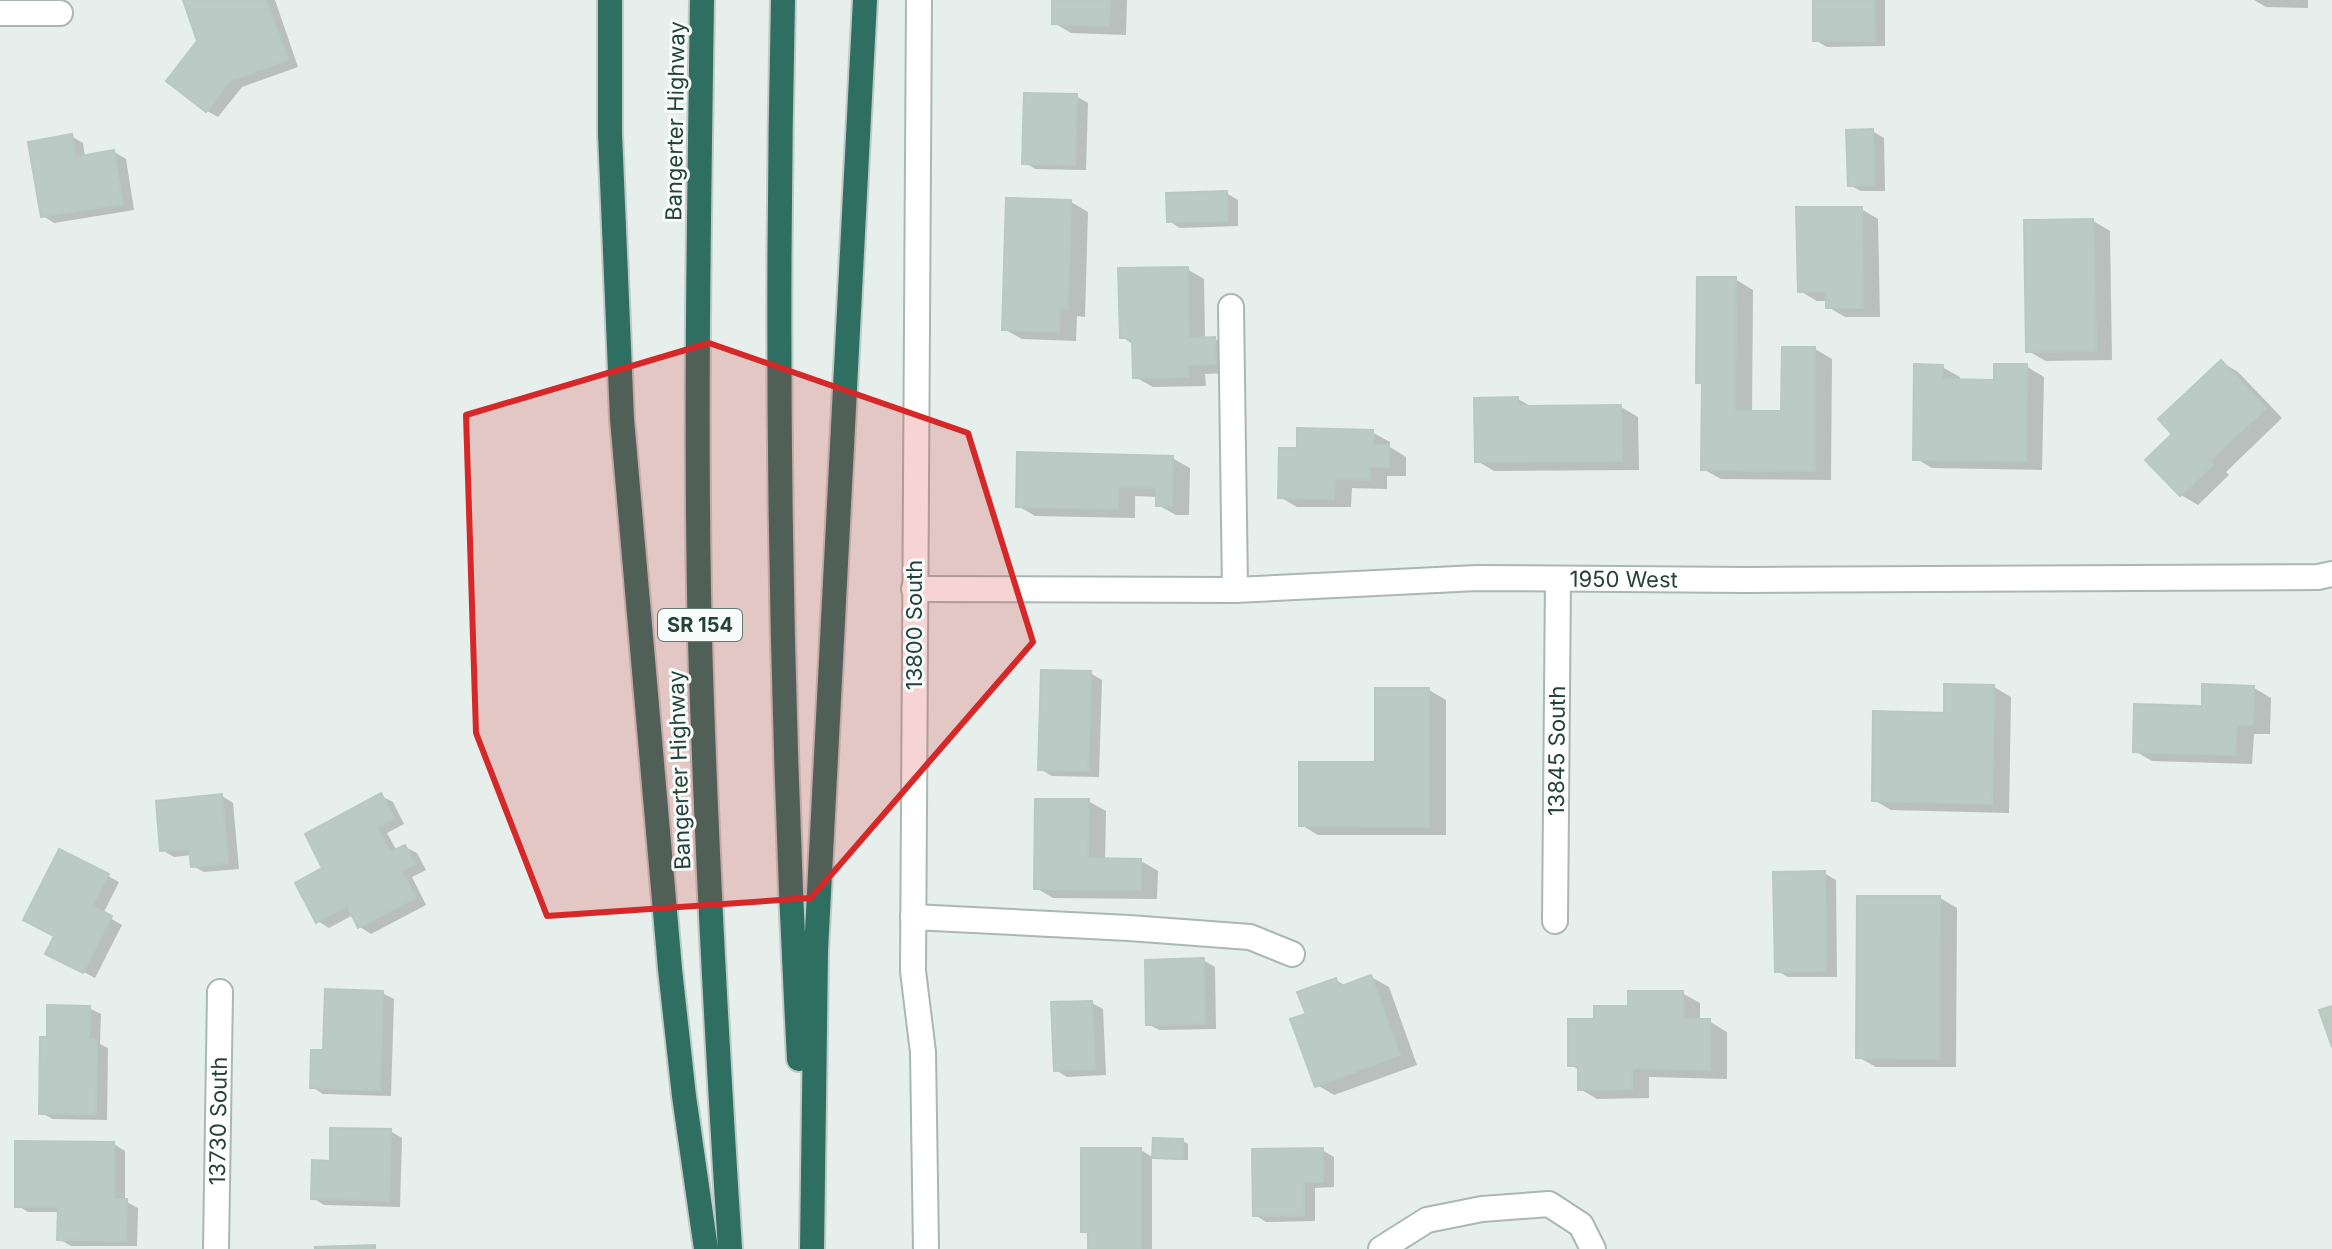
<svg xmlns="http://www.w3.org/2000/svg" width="2332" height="1249" font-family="Inter,sans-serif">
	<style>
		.shadow { fill: #0003 }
		.building { fill: #bbcac4; stroke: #b8c9c2; stroke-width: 2 }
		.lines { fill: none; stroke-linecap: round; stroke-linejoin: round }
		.minor-casing { stroke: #a8b8b2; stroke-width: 28 }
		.highway-casing { stroke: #c2cac8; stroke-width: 28 }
		.minor { stroke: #fff; stroke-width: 24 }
		.highway { stroke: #2f6f62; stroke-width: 24 }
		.marked { fill: #d62828; fill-opacity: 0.2; stroke: #d62828; stroke-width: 6; stroke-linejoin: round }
		.labels { text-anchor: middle; stroke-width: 6; stroke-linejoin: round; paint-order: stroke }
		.shield { fill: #f7fbf9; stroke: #637a73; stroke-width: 2 }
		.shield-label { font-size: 20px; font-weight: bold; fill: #24423a }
		.street-label { font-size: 22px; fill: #24423a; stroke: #f7fbf9 }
	</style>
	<rect width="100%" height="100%" fill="#e6efeb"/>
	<path class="shadow" d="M 185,0 L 275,0 L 298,67 L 242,87 L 218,117 L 207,111 L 200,42 Z
		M 1054,0 L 1127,0 L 1126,35 L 1071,33 L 1054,23 Z
		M 1815,0 L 1885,0 L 1885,46 L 1827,47 L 1815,40 Z
		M 2254,0 L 2308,0 L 2308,8 L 2266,7 Z
		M 1076,96 L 1088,103 L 1086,170 L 1035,169 L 1024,162 Z
		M 1872,131 L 1884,138 L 1885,191 L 1861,191 L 1849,185 Z
		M 71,136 L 83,143 L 85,157 L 114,152 L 126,159 L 134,210 L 54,223 L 43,216 Z
		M 1226,193 L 1238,200 L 1238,226 L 1180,228 L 1169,221 Z
		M 1071,202 L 1088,212 L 1085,317 L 1077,316 L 1076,341 L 1022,339 L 1004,329 Z
		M 1861,209 L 1878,219 L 1880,317 L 1845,317 L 1828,307 L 1828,301 L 1817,301 L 1800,291 Z
		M 2093,221 L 2110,231 L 2112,360 L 2046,361 L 2028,351 Z
		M 1187,269 L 1204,279 L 1205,339 L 1215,339 L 1232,349 L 1233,373 L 1205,374 L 1206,386 L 1153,387 L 1135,377 L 1134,345 L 1122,337 Z
		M 1735,279 L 1753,290 L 1752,413 L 1783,413 L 1815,349 L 1832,359 L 1831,480 L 1721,479 L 1703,469 L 1704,385 L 1698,382 Z
		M 2221,362 L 2238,372 L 2282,418 L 2226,472 L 2229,475 L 2198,505 L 2181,495 L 2175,434 Z
		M 2026,366 L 2044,377 L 2042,470 L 1932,468 L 1915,458 L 1942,367 L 1960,377 L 1959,382 L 1996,382 Z
		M 1518,399 L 1534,408 L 1621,407 L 1638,417 L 1639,470 L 1494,471 L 1477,461 Z
		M 1372,432 L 1390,442 L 1390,447 L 1406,457 L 1406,476 L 1387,476 L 1387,489 L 1352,488 L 1351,507 L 1297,507 L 1280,497 L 1299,450 Z
		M 1172,458 L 1190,468 L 1189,515 L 1176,515 L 1158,505 L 1158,497 L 1135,496 L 1135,518 L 1035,516 L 1018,506 Z
		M 1090,673 L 1102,680 L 1099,777 L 1052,776 L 1040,769 Z
		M 1994,687 L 2011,697 L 2009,813 L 1891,810 L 1874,800 Z
		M 2254,688 L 2271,698 L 2270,734 L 2254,734 L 2252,764 L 2152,761 L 2135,751 L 2204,708 Z
		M 1429,690 L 1446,700 L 1446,835 L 1318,835 L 1301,825 L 1377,764 Z
		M 222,796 L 233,803 L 239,869 L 204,872 L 193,866 L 192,855 L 174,857 L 162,850 Z
		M 381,796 L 393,802 L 404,824 L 387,833 L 397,851 L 405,847 L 417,853 L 426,870 L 412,877 L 426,905 L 371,934 L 360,927 L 353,915 L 329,928 L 318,921 L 325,869 Z
		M 1088,801 L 1106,811 L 1105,861 L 1141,861 L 1158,871 L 1157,899 L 1053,898 L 1036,888 Z
		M 1824,873 L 1836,880 L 1837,977 L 1788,977 L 1777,971 Z
		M 108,876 L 119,882 L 103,914 L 122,925 L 95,978 L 59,959 L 56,936 Z
		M 1940,898 L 1957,908 L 1956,1067 L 1876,1067 L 1858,1057 Z
		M 1203,960 L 1215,967 L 1216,1029 L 1159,1030 L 1148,1024 Z
		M 1371,977 L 1389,987 L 1417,1065 L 1334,1095 L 1317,1085 L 1308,1015 L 1336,980 L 1346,986 Z
		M 382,993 L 394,999 L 391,1096 L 323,1094 L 312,1087 Z
		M 1682,993 L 1700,1003 L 1700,1021 L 1709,1021 L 1727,1032 L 1727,1079 L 1649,1077 L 1649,1098 L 1597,1099 L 1580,1089 L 1580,1070 L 1570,1065 L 1596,1021 Z
		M 1092,1003 L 1103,1009 L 1106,1075 L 1067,1077 L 1056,1070 Z
		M 89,1008 L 101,1014 L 100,1044 L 108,1048 L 107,1120 L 53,1119 L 41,1113 L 49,1039 Z
		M 390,1131 L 402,1138 L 400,1207 L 324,1205 L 313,1198 L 331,1163 Z
		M 1183,1141 L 1188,1144 L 1188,1160 L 1159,1159 L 1154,1156 Z
		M 114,1144 L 125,1151 L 125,1201 L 138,1208 L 137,1246 L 71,1246 L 59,1239 L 60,1212 L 28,1212 L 17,1205 Z
		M 1141,1150 L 1152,1157 L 1152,1249 L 1090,1249 L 1090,1235 L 1083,1231 Z
		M 1322,1150 L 1334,1157 L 1334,1187 L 1315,1188 L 1315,1221 L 1266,1222 L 1255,1215 Z"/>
	<path class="building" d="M 183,0 L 266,0 L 288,60 L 230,81 L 206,112 L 166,81 L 197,41 Z
		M 1052,0 L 1110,0 L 1109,26 L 1052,24 Z
		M 1813,0 L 1874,0 L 1875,41 L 1813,41 Z
		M 1024,93 L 1077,94 L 1075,165 L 1022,164 Z
		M 1873,129 L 1874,185 L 1848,186 L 1846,130 Z
		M 72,134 L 75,157 L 114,150 L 123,204 L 41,217 L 28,142 Z
		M 1227,191 L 1227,221 L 1167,222 L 1166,193 Z
		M 1006,198 L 1071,200 L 1068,308 L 1060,308 L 1059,332 L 1002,330 Z
		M 1796,207 L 1862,207 L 1863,308 L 1826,308 L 1826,291 L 1798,292 Z
		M 2093,219 L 2096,351 L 2026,352 L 2024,220 Z
		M 1188,267 L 1189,338 L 1215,337 L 1216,364 L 1188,365 L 1189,377 L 1133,378 L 1132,338 L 1120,338 L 1118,268 Z
		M 1697,277 L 1736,277 L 1735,411 L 1781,411 L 1782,347 L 1815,347 L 1815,471 L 1701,470 L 1702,383 L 1696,383 Z
		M 2221,360 L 2266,408 L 2210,461 L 2213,465 L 2180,496 L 2145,460 L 2172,434 L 2158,419 Z
		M 1914,364 L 1943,365 L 1942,379 L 1994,380 L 1994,364 L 2027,364 L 2026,461 L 1913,460 Z
		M 1518,397 L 1518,406 L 1621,405 L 1622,461 L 1475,462 L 1474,398 Z
		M 1297,428 L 1373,430 L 1373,445 L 1389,445 L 1389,467 L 1370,467 L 1370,480 L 1335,479 L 1334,499 L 1278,498 L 1279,448 L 1297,448 Z
		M 1017,452 L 1173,456 L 1172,506 L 1156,506 L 1156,488 L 1118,487 L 1118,509 L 1016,507 Z
		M 1041,670 L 1091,671 L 1088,771 L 1038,770 Z
		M 1944,684 L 1994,685 L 1992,804 L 1872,801 L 1873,711 L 1944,713 Z
		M 2202,684 L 2254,686 L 2253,725 L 2237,725 L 2235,755 L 2133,752 L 2134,704 L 2202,706 Z
		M 1375,688 L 1429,688 L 1429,827 L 1299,826 L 1299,762 L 1375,762 Z
		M 381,793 L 394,818 L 377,827 L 390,852 L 405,845 L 415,864 L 402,871 L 416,898 L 358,928 L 347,906 L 316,923 L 295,883 L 322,868 L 305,834 Z
		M 222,794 L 228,863 L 191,867 L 189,849 L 160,851 L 156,801 Z
		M 1035,799 L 1089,799 L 1088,858 L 1141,859 L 1141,890 L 1034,889 Z
		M 59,849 L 109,874 L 92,906 L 112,916 L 83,973 L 45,954 L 54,936 L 23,920 Z
		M 1825,871 L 1826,971 L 1775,972 L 1773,872 Z
		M 1857,896 L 1940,896 L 1939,1059 L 1856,1058 Z
		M 1204,958 L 1205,1024 L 1146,1025 L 1145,960 Z
		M 1371,975 L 1400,1055 L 1315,1087 L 1290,1019 L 1306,1014 L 1297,992 L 1336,978 L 1339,987 Z
		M 325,989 L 383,991 L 380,1090 L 310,1088 L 311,1050 L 323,1050 Z
		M 1628,991 L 1683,991 L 1683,1019 L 1710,1019 L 1710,1070 L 1632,1068 L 1632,1089 L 1578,1090 L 1578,1066 L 1568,1066 L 1568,1019 L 1594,1019 L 1594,1006 L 1628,1006 Z
		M 1092,1001 L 1095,1069 L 1054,1071 L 1051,1002 Z
		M 47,1005 L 90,1006 L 89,1039 L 97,1040 L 96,1114 L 39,1114 L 40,1037 L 47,1037 Z
		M 2332,1006 L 2332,1047 L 2319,1010 Z
		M 330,1128 L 391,1129 L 389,1201 L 311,1199 L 312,1160 L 330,1161 Z
		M 1153,1138 L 1183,1139 L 1183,1159 L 1152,1158 Z
		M 15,1141 L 114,1142 L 114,1199 L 127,1199 L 126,1241 L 57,1240 L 58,1207 L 15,1207 Z
		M 1081,1148 L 1141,1148 L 1141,1249 L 1088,1249 L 1088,1232 L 1081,1232 Z
		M 1323,1148 L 1323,1182 L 1304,1182 L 1304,1216 L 1253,1216 L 1252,1149 Z
		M 375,1245 L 375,1249 L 315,1249 L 315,1247 Z"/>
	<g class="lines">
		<defs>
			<g id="minor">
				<path d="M 919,0 L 913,971 L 923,1052 L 926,1249"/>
				<path d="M 0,13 L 60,13"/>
				<path d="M 1231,307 L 1235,590"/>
				<path id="s1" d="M 914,589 L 1235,590 L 1477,578 L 1748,580 L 2318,577 L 2332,574"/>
				<path d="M 913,917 L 1129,928 L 1250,937 L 1292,954"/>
				<path id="s2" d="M 1555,921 L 1558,580"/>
				<path id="s3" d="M 216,1249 L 220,992"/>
				<path d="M 1381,1249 L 1427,1220 L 1482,1209 L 1549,1204 L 1581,1225 L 1593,1249"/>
			</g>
			<path id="highway" d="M 610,0 L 610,133 L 622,419 L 670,969 L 684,1096 L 706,1249
				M 702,0 C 699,213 695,427 700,641 C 706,844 717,1046 730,1249
				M 783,0 C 775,353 780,706 799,1059
				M 812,1249 L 816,951 L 865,0"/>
		</defs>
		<use href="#minor" class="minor-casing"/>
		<use href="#highway" class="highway-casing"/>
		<use href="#minor" class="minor"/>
		<use href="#highway" class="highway"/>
	</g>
	<path class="marked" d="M 709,343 L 968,433 L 1033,642 L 811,898 L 547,916 L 476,733 L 466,415 Z"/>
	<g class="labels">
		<rect class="shield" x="658" y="609" width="84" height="32" rx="6"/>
		<g class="shield-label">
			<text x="700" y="632">SR 154</text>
		</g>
		<g class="street-label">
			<text transform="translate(675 121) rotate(-89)" y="8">Bangerter Highway</text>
			<text dy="8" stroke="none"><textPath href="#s1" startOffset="710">1950 West</textPath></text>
			<text transform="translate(914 625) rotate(-90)" y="8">13800 South</text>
			<text dy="8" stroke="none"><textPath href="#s2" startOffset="170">13845 South</textPath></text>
			<text transform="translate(679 770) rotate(-92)" y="8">Bangerter Highway</text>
			<text dy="8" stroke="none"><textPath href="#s3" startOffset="128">13730 South</textPath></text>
		</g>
	</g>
</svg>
